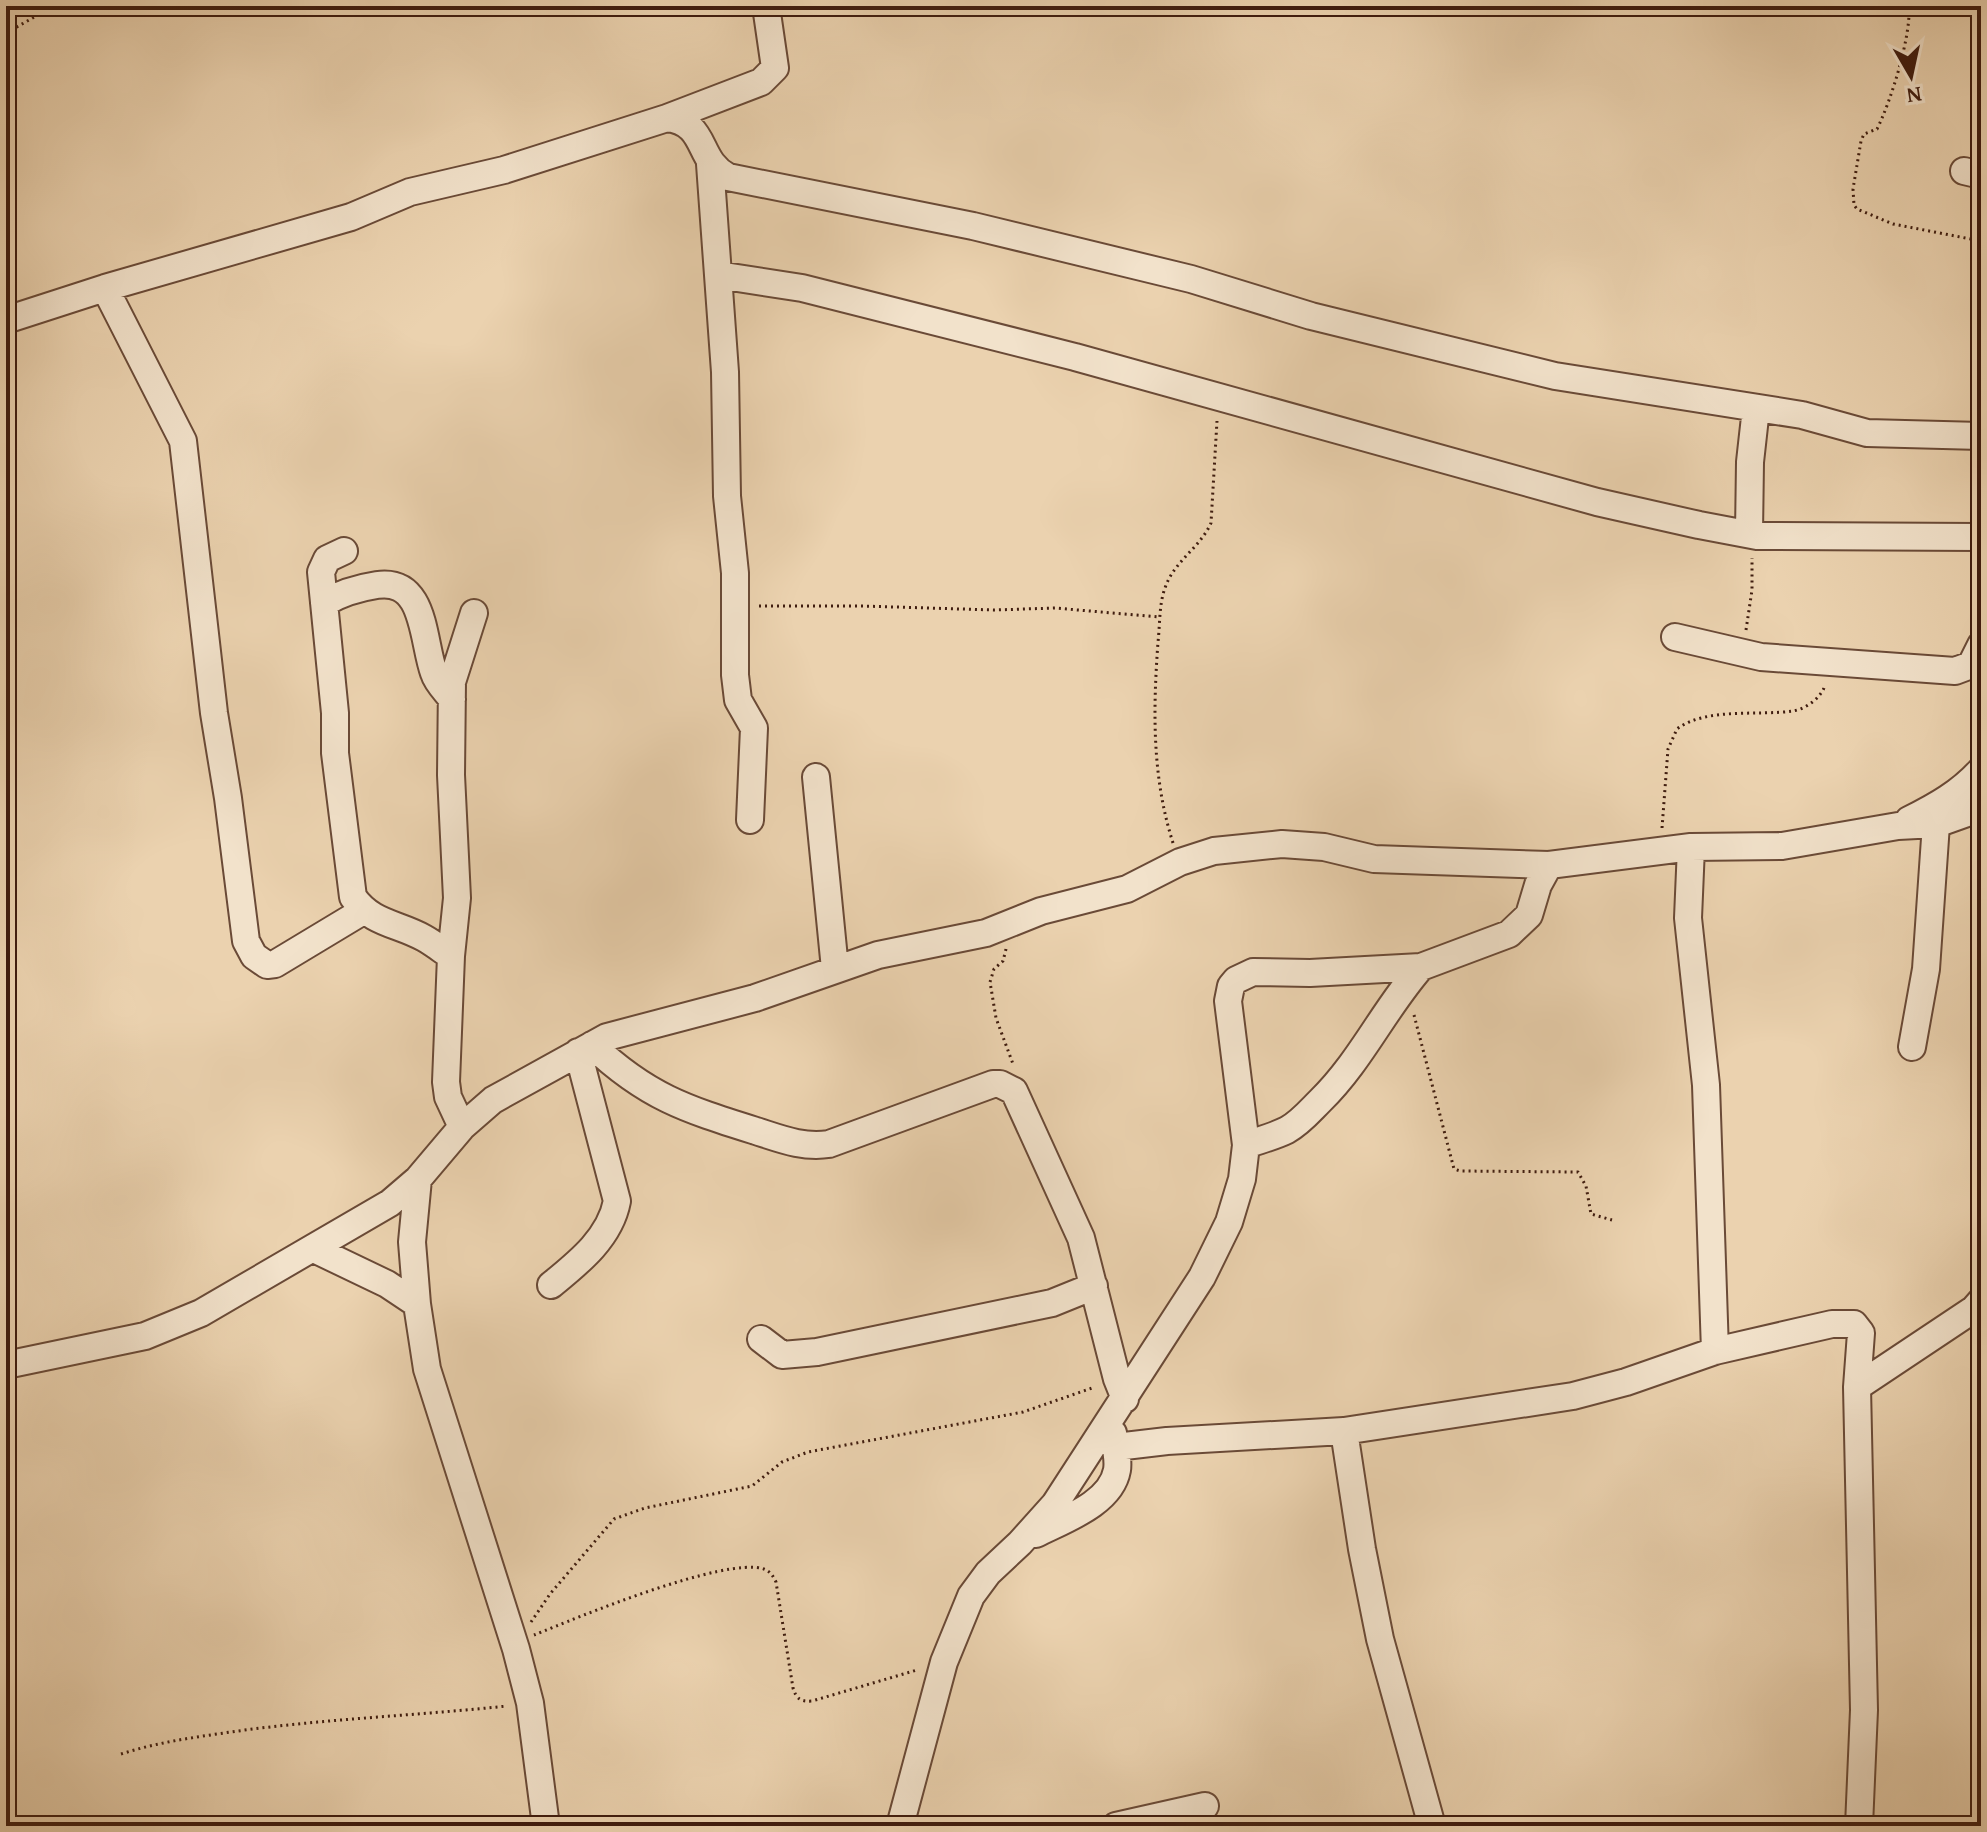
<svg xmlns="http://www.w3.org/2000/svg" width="1987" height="1832" font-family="'Gentium Book Plus',serif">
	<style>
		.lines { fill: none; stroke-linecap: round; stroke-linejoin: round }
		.minor-casing { stroke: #6a4a37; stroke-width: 30 }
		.path { stroke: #3f1c0f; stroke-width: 3; stroke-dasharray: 2 4; stroke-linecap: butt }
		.minor { stroke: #f2e2cb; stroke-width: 26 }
	</style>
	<rect width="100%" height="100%" fill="#ebd2af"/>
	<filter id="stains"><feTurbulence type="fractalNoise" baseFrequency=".0025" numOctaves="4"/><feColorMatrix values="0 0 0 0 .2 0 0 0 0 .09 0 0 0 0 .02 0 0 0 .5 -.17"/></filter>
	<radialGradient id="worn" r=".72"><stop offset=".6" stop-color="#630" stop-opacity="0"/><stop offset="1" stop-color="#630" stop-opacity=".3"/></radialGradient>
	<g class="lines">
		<defs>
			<path id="minor" d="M 667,118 L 761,82 L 775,68 L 766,6
				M 710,164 L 725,372 L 727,496 L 735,573 L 735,675 L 738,700 L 754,728 L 750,820
				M 1964,171 L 1981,175
				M 718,275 L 802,288 L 1075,357 L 1597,502 L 1699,525 L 1757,536 L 1981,537
				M 105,288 L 183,441 L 214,713 L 228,798 L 246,941 L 254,956 L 267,965 L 275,964 L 363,911
				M 6,320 L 105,288 L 351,217 L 410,192 L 504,170 L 667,118 C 709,124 695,159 728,177 L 973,226 L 1191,279 L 1311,316 L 1555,376 L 1802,415 L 1867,433 L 1981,436
				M 1749,533 L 1750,462 L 1756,408
				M 344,551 L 327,559 L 321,572 L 335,713 L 335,753 L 353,897 C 372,924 397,923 424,938 C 433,943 442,950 451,956
				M 324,603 C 341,593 357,588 377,585 C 426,578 422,640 434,673 C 437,683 446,691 452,699
				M 1675,637 L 1761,657 L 1955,671 L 1971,665 L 1981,645
				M 816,777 L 835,969
				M 1909,820 C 1937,806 1960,793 1981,770
				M 1691,847 L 1688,918 L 1706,1085 L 1715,1351
				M 592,1045 C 647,1097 686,1109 756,1131 C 781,1139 803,1148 829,1144 L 993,1084 L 1000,1084 L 1014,1091 L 1081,1238 L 1117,1379 L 1125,1399
				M 1912,1047 L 1926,969 L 1936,824
				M 462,1127 L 448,1097 L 446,1082 L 451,956 L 457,898 L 451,775 L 452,682 L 474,613
				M 1246,1145 C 1260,1140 1275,1136 1287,1130 C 1300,1123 1310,1111 1320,1101 C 1361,1061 1384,1009 1421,967
				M 314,1249 L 387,1284 L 417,1304 L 427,1369 L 516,1649 L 530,1703 L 546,1826
				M 551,1285 C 578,1263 610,1238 617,1201 L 578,1052
				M 417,1304 L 412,1242 L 418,1179
				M 761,1339 L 782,1355 L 817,1352 L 1052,1303 L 1094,1286
				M 6,1365 L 145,1336 L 201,1313 L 390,1203 L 418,1179 L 462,1127 L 493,1100 L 607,1037 L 755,998 L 878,955 L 986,933 L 1041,911 L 1127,889 L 1180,862 L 1214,851 L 1282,844 L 1324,847 L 1374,859 L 1549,865 L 1691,847 L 1782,846 L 1898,826 L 1936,824 L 1981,808
				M 1857,1387 L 1974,1309 L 1981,1301
				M 1344,1431 L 1362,1549 L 1380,1639 L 1432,1826
				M 1116,1447 L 1167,1441 L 1344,1431 L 1573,1396 L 1626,1382 L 1715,1351 L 1832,1324 L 1854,1324 L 1861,1333 L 1857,1387 L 1864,1710 L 1859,1826
				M 1036,1534 C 1063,1520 1111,1504 1117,1470 C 1119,1458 1115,1445 1113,1433
				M 900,1826 L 944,1662 L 971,1596 L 988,1573 L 1020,1543 L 1055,1504 L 1202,1277 L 1229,1222 L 1242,1179 L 1246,1145 L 1228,1001 L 1231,986 L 1236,980 L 1253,972 L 1310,973 L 1421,967 L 1509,934 L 1529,915 L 1538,885 L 1549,865
				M 1116,1826 L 1205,1806"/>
		</defs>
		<use href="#minor" class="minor-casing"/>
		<path class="path" d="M 1858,6 L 1882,6
			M 1909,6 C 1911,37 1891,101 1877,129 L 1864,134 L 1861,141 L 1853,189 L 1854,205 L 1857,209 L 1893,224 L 1981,241
			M 6,33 L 54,6
			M 759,606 L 862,606 L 994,610 L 1055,608 L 1159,617
			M 1746,630 L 1752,590 L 1752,558
			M 1662,828 L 1668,749 L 1677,729 C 1706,707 1759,716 1793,711 C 1806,709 1822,697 1825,685
			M 1173,843 C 1152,777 1153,711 1158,642 C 1160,625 1159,604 1165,588 C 1174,561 1200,548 1211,523 L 1217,421
			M 1006,949 L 1003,961 L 994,969 L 990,982 L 996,1018 L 1013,1064
			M 1414,1015 L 1454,1169 L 1460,1171 L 1578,1172 L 1586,1186 L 1591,1214 L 1612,1220
			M 531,1622 L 550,1594 L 614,1519 L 645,1508 L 752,1486 L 782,1462 L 808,1452 L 1023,1412 L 1095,1387
			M 534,1635 C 576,1618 725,1556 764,1569 C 771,1572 773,1576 776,1582 L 793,1688 C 796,1698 800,1702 812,1701 L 917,1670
			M 121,1754 C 155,1743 189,1738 224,1733 C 318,1719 413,1716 507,1706"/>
		<use href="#minor" class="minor"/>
	</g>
	<rect width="1987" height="1832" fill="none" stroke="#ebd2af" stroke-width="32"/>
	<rect x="8" y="8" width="1971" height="1816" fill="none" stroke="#3f1c0f" stroke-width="4"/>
	<rect x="16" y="16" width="1955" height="1800" fill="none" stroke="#3f1c0f" stroke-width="2"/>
	<g transform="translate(1911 76) rotate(171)" stroke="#f2e2cb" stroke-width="6" paint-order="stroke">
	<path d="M0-6L14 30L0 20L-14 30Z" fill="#3f1c0f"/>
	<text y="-12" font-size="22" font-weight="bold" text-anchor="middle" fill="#3f1c0f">N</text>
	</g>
	<rect width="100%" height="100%" filter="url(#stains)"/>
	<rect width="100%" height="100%" fill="url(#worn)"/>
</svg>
